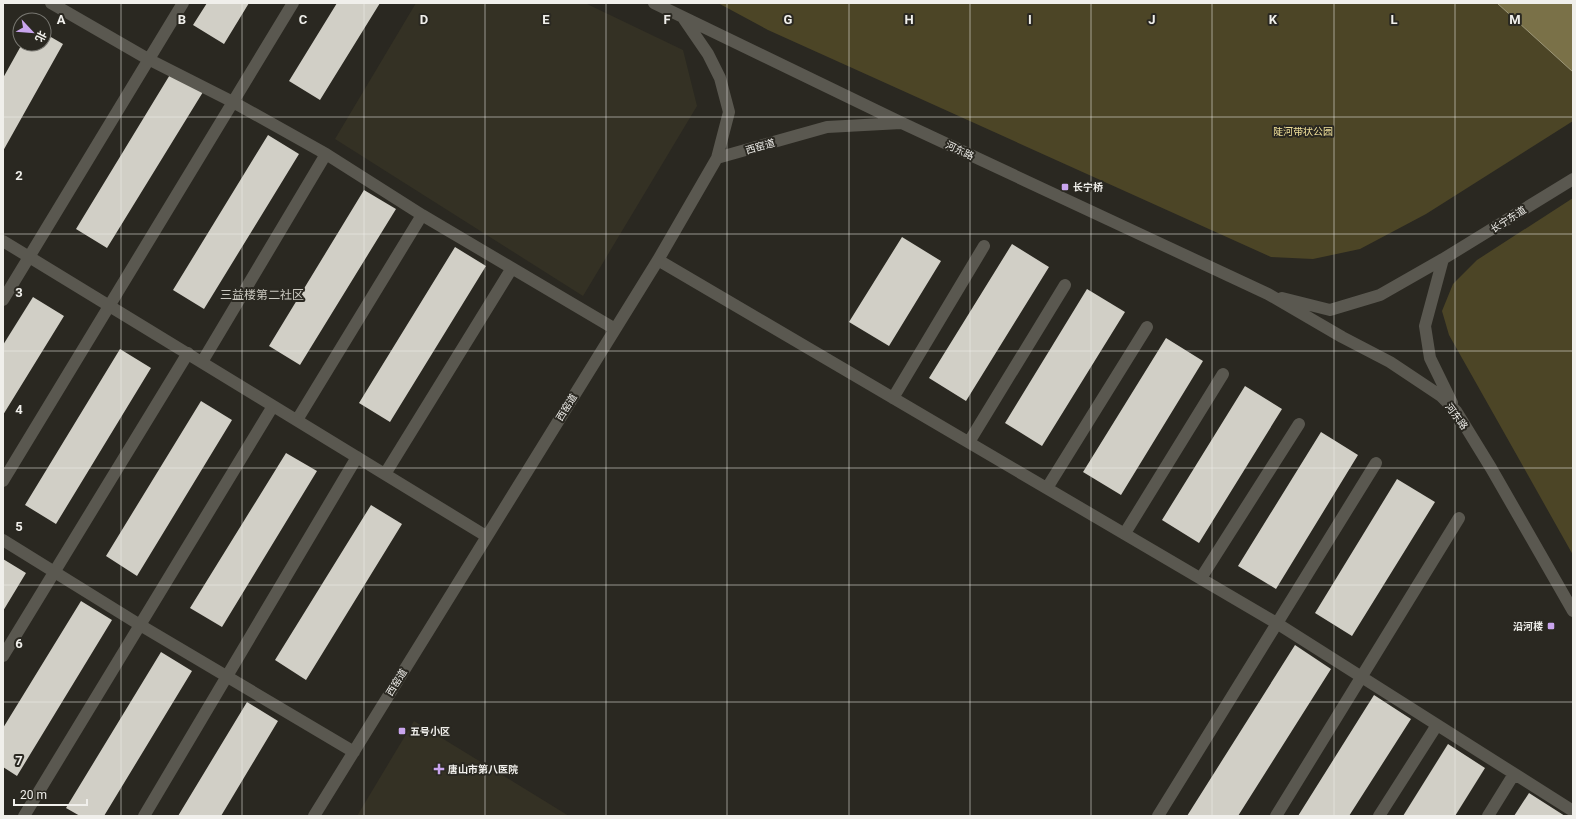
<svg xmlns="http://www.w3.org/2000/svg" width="1576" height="819" font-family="Roboto,'Noto Sans SC',sans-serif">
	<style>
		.built { fill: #343124 }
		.green { fill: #4c4526 }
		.water { fill: #7a7148; stroke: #9d9779 }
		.building { fill: #d1cfc6 }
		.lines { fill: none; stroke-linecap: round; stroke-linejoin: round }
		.minor { stroke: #5a5850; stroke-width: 12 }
		.grid { fill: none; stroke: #f0efeb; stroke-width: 1; stroke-opacity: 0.55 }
		.poi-dot { fill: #c9a5ee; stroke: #2a2821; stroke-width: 1.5 }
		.labels { text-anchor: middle; stroke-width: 4; stroke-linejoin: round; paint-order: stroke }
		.park-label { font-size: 10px; fill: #efdf99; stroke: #2a2821 }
		.street-label { font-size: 10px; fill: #f0efeb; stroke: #2a2821 }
		.poi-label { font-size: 10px; font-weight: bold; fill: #f0efeb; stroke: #2a2821; text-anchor: start }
		.quarter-label { font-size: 12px; fill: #cbc9c0; stroke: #2a2821 }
		.grid-label { font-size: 13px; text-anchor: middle; font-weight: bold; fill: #f0efeb; stroke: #2a2821; stroke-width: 4; stroke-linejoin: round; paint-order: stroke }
	</style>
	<rect width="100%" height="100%" fill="#2a2821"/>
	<path class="built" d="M 416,3 L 585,3 L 683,50 L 697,106 L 583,296 L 335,139 Z
		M 414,721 L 569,816 L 357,816 Z"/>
	<path class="green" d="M 718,3 L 1573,3 L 1573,121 L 1426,214 L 1360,249 L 1313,259 L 1271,257 L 768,30 Z
		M 1573,198 L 1573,555 L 1449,335 L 1442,311 L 1453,284 L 1477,260 Z"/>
	<path class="water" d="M 1497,3 L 1573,3 L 1573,72 Z"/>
	<path class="building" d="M 207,3 L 249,3 L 224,44 L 193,25 Z
		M 337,3 L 380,3 L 320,100 L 289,81 Z
		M 44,33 L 63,44 L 3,151 L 3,78 L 22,44 L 44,44 Z
		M 171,73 L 203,92 L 107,248 L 76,229 Z
		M 268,135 L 299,154 L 204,309 L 173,290 Z
		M 364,190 L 396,209 L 300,365 L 269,346 Z
		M 902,237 L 941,261 L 889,346 L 849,322 Z
		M 1012,244 L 1049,267 L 966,401 L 929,378 Z
		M 455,247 L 486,266 L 390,422 L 359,403 Z
		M 1087,289 L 1125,312 L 1042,446 L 1005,423 Z
		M 33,297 L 64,316 L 3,415 L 3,345 Z
		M 1166,338 L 1203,361 L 1121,495 L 1083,472 Z
		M 120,349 L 151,368 L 56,524 L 25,505 Z
		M 1245,386 L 1282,409 L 1199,543 L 1162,520 Z
		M 201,401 L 232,420 L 137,576 L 106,556 Z
		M 1321,432 L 1358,455 L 1276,589 L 1238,566 Z
		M 286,453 L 317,471 L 222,627 L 190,608 Z
		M 1397,479 L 1435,502 L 1352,636 L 1315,613 Z
		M 371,505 L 402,524 L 306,680 L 275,660 Z
		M 3,559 L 26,573 L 3,611 Z
		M 81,601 L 112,620 L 17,776 L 3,767 L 3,728 Z
		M 1295,645 L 1331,669 L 1238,816 L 1187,816 Z
		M 161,652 L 192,671 L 104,816 L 80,816 L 66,808 Z
		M 1374,695 L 1411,719 L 1349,816 L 1298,816 Z
		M 247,702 L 278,721 L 221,816 L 178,816 Z
		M 1448,744 L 1485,768 L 1455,816 L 1403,816 Z
		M 1529,793 L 1565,816 L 1514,816 Z"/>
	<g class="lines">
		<path class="minor" d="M 51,3 L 148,59 L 233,102 L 326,154 L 422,215 L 615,329
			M 654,3 L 902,123 L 1268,294 L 1342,337 L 1390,362 L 1441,396 L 1456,411 L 1491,468 L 1573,611
			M 717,158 L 827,127 L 901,123
			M 3,241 L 486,536
			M 1443,259 L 1425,326 L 1430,358 L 1452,403
			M 658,260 L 1278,624 L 1573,811
			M 1282,298 L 1330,310 L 1380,295 L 1443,259 L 1573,179
			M 3,300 L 183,3
			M 202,362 L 326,154
			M 893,398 L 984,246
			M 297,420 L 422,215
			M 969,442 L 1065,285
			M 385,474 L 512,268
			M 3,481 L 293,3
			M 1047,488 L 1147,327
			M 1125,533 L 1223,374
			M 3,540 L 140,625 L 354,752
			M 1201,578 L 1299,424
			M 3,656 L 188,353
			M 24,816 L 273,406
			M 144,816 L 357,457
			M 314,816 L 658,260 L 717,158 L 729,112 L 720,78 L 708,54 L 684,19
			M 1158,816 L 1376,463
			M 1276,816 L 1459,518
			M 1379,816 L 1437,725
			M 1488,816 L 1514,774"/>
	</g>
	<path class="grid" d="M 121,3 L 121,816M 242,3 L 242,816M 364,3 L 364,816M 485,3 L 485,816M 606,3 L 606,816M 727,3 L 727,816M 849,3 L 849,816M 970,3 L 970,816M 1091,3 L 1091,816M 1212,3 L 1212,816M 1334,3 L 1334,816M 1455,3 L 1455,816M 3,117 L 1573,117M 3,234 L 1573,234M 3,351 L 1573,351M 3,468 L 1573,468M 3,585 L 1573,585M 3,702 L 1573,702"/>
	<g class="poi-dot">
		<rect x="1061" y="183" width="8" height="8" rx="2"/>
		<rect x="1547" y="622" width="8" height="8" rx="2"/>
		<rect x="398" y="727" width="8" height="8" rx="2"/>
		<path d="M437 763h4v4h4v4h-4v4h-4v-4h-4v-4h4z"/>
	</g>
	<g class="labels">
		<g class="park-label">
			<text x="1303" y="135">陡河带状公园</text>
		</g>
		<g class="street-label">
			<text transform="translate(760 146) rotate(-16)" y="4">西窑道</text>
			<text transform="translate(960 150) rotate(25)" y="4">河东路</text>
			<text transform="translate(1508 219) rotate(-32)" y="4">长宁东道</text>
			<text transform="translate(566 407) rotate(-58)" y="4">西窑道</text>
			<text transform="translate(1457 416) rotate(53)" y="4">河东路</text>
			<text transform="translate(396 682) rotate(-58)" y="4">西窑道</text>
		</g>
		<g class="poi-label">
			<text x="1073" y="191">长宁桥</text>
			<text x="1543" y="630" text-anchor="end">沿河楼</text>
			<text x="410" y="735">五号小区</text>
			<text x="448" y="773">唐山市第八医院</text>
		</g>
		<g class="quarter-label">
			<text x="262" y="299">三益楼第二社区</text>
		</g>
	</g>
	<g class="grid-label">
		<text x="61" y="24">A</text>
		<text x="182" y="24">B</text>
		<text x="303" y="24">C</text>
		<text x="424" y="24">D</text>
		<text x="546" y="24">E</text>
		<text x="667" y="24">F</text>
		<text x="788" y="24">G</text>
		<text x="909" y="24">H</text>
		<text x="1030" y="24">I</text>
		<text x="1152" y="24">J</text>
		<text x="1273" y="24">K</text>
		<text x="1394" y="24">L</text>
		<text x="1515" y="24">M</text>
		<text x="19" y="180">2</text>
		<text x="19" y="297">3</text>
		<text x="19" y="414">4</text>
		<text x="19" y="531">5</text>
		<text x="19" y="648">6</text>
		<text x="19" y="765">7</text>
	</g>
	<rect width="1576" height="819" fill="none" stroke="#f0efeb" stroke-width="8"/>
	<g transform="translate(32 32) rotate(116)"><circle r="19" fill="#2a2821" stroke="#797872"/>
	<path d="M0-3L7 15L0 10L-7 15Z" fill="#c9a5ee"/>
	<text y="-6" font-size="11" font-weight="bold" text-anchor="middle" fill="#f0efeb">北</text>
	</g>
	<path d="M14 799v6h73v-6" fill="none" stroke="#f0efeb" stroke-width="2"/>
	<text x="20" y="799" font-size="12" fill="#f0efeb" stroke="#2a2821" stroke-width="3" paint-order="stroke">20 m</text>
</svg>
